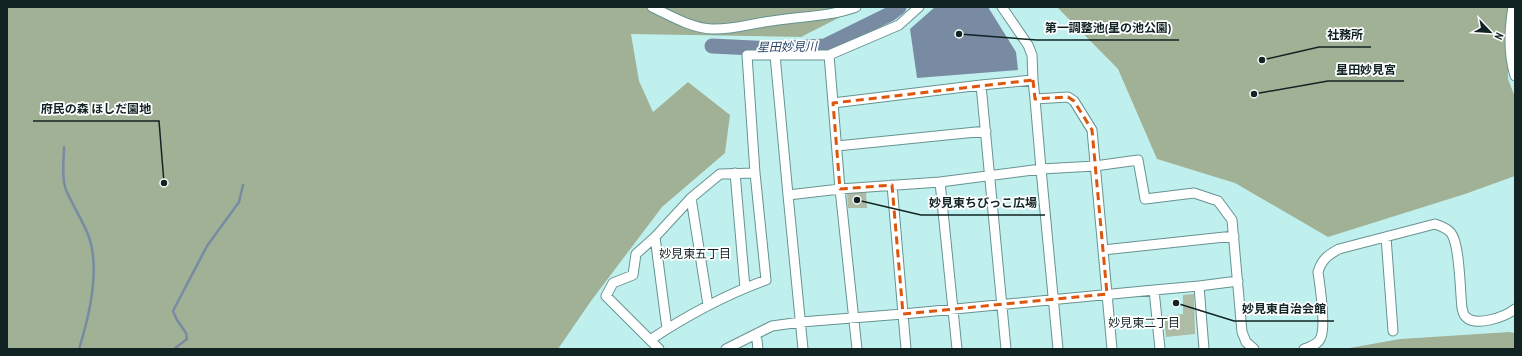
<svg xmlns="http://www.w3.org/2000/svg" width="1522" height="356" font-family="'PT Sans Narrow','Noto Sans JP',sans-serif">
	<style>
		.green { fill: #aebba5 }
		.forest { fill: #a1b196 }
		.water { fill: #788ba3 }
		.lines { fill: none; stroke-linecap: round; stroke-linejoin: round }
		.stream { stroke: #788ba3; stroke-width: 2.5 }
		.river { stroke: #788ba3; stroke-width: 15 }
		.street-casing { stroke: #669392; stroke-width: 11 }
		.street { stroke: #fff; stroke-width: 9 }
		.marked { fill: none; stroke: #dd560d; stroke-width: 3; stroke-dasharray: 8 5; stroke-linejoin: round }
		.labels { text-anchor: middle; stroke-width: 3.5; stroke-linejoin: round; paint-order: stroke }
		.water-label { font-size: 12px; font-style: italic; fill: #284469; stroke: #fff }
		.neighbourhood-label { font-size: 12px; fill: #112323; stroke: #fff }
		.leader { fill: none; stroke: #112323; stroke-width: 1.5 }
		.callout-dot { fill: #112323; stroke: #fff; stroke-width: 1.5 }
		.callout-label { font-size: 12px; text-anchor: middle; font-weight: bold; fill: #112323; stroke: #fff; stroke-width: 3.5; stroke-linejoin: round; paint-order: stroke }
	</style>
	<rect width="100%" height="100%" fill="#c0f0ee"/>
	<path class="green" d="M 866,191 L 867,208 L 848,208 L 847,192 Z
		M 1194,294 L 1195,334 L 1166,337 L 1164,316 L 1183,314 L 1183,295 Z"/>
	<path class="forest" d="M 7,7 L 860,7 L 801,37 L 631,34 L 639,81 L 653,112 L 688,82 L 730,115 L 725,153 L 662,207 L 591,301 L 558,349 L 7,349 Z
		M 1057,7 L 1508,7 L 1508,79 L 1515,97 L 1515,176 L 1465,194 L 1328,237 L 1235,183 L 1157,159 L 1118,69 Z
		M 1510,332 L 1515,333 L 1515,349 L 1344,349 L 1400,339 Z"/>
	<path class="water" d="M 935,7 L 988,7 L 1016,52 L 1018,70 L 917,78 L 910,29 Z"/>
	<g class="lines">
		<path class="stream" d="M 64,147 C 64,161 61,177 66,190 C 73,206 83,221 89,237 C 100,269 89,317 79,349
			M 174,349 L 187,339 L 186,333 L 177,320 L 173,311 L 207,246 L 239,202 L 243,185"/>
		<path class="river" d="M 712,46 L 773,49 L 825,46 L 890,14 L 899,7"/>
		<defs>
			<path id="street" d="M 652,7 C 671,16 691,28 712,29 C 732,30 753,23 772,21 C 801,16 829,17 856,7
				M 1002,7 L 1028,45 L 1032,55 L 1033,80
				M 1513,7 C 1509,30 1508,53 1515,76
				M 775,55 L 788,195
				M 829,55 L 899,25 L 919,7
				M 833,103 L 840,189 L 857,349
				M 837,146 L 986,131
				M 735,173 L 745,288
				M 940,182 L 957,349
				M 892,185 L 906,349
				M 691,198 L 708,305
				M 655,237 L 667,329
				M 1386,237 L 1393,331
				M 1103,250 L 1092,130 L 1074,101 L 1068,97 L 1035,99 L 1041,169 L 1095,166 L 1138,160 L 1145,199 L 1194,193 L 1218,201 L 1232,220 L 1242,332 L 1246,342 L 1254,349
				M 1199,286 L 1204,349
				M 754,335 L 757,340 L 758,349
				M 650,340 C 686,316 725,295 766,280 L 755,173
				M 659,349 L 606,296 L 613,283 L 633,275 L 636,254 L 655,237 L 691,198 L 720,174 L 755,173 L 747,55 L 829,55 L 833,103 L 981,85
				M 726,349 L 772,326 L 801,322 L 903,314 L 1154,290
				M 803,349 L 788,195 L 840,189 L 940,182 L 1041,169 L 1058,349
				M 1006,349 L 981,85 L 1033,80 L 1035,99
				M 1112,349 L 1103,250 L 1234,236
				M 1160,349 L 1154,290 L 1199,286 L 1238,281
				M 1304,349 C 1310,347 1319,344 1321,337 C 1326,325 1320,286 1318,272 C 1322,259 1328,255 1339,249 L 1435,224 C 1441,226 1447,228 1451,233 C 1460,244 1460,292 1462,308 C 1463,311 1463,315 1466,317 C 1476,327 1505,317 1515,309"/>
		</defs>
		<use href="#street" class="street-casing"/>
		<use href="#street" class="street"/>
	</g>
	<path class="marked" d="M 1033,80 L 1035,99 L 1068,97 L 1074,101 L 1092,130 L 1107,294 L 903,314 L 892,185 L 840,189 L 833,103 Z"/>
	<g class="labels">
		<g class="water-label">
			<text transform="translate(787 47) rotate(-1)" y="4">星田妙見川</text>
		</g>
		<g class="neighbourhood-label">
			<text x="695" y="258">妙見東五丁目</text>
			<text x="1144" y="327">妙見東二丁目</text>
		</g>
	</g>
	<path class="leader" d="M959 34L1037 40H1179M1262 60L1319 47H1371M1254 94L1328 81H1404M164 183L159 121H33M857 200L921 215H1045M1176 303L1234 321H1334"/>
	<g class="callout-dot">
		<circle cx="959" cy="34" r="4"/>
		<circle cx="1262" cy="60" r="4"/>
		<circle cx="1254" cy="94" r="4"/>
		<circle cx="164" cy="183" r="4"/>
		<circle cx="857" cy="200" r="4"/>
		<circle cx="1176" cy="303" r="4"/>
	</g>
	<g class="callout-label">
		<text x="1108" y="32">第一調整池(星の池公園)</text>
		<text x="1345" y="39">社務所</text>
		<text x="1366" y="74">星田妙見宮</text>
		<text x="96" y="113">府民の森 ほしだ園地</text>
		<text x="983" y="207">妙見東ちびっこ広場</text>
		<text x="1284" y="313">妙見東自治会館</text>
	</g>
	<rect width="1522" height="356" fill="none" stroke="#112323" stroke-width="16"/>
	<g transform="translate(1490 32) rotate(115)" stroke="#ffffff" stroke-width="3" paint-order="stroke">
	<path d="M0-3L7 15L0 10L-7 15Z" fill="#112323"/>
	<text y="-6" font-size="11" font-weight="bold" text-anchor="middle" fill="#112323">N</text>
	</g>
</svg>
